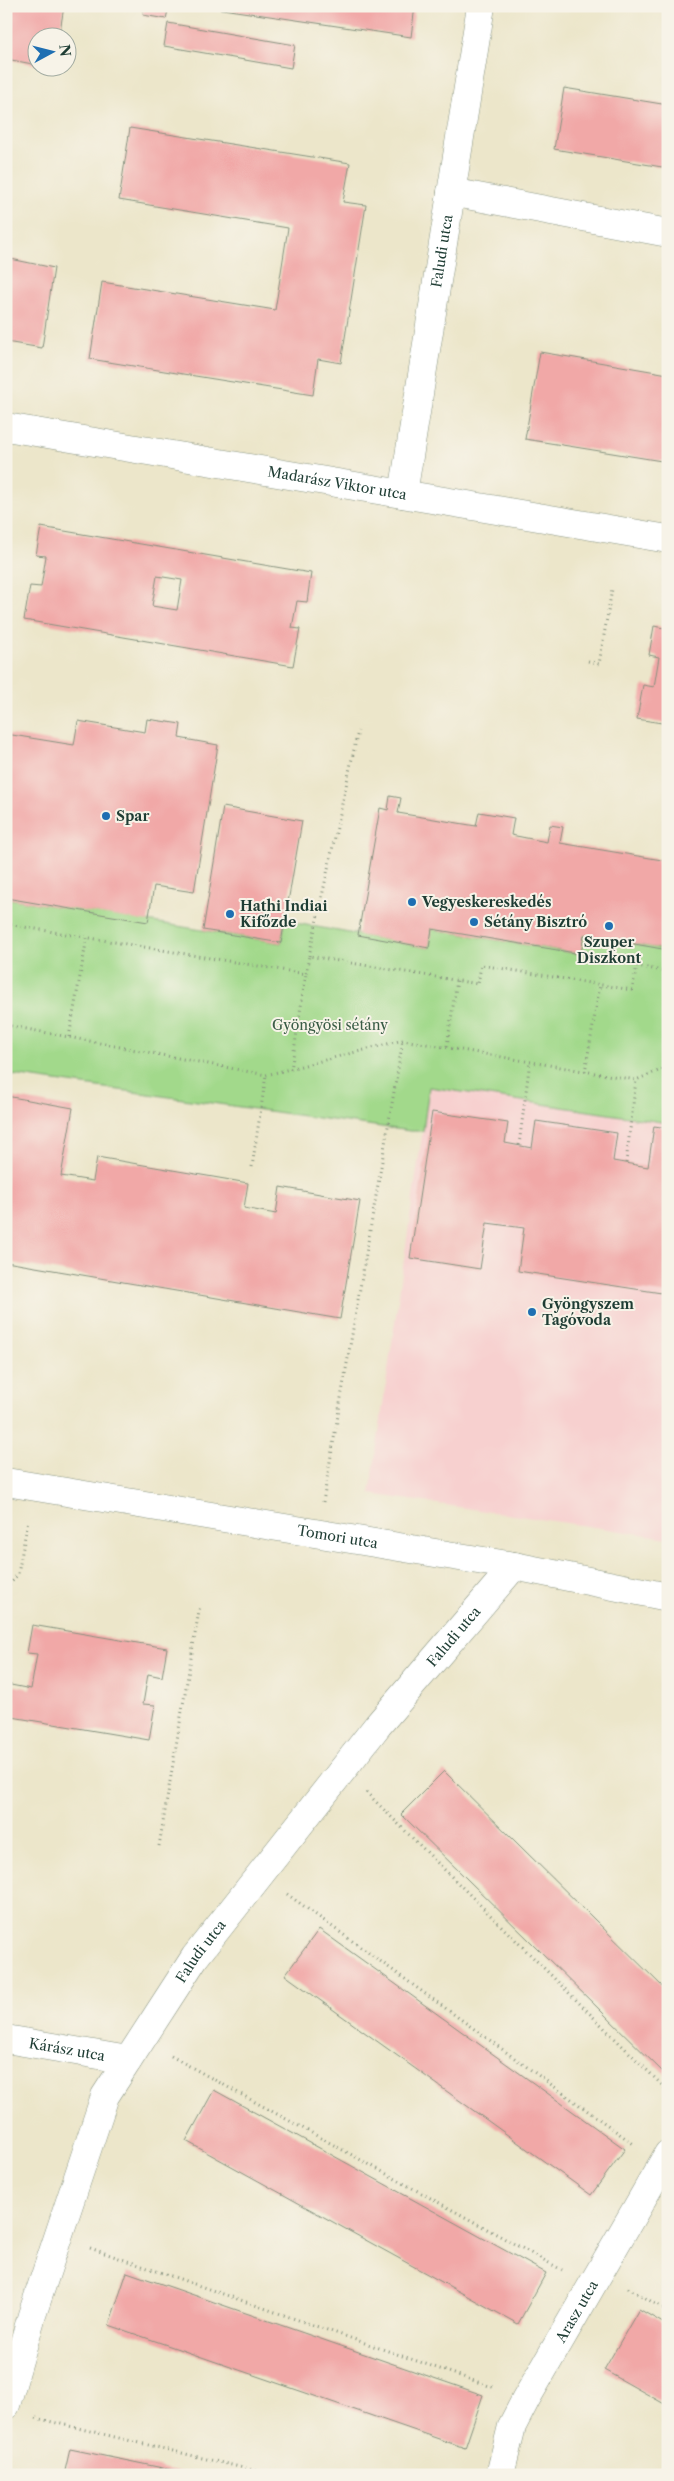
<svg xmlns="http://www.w3.org/2000/svg" width="674" height="2481" font-family="'Libre Caslon Text',serif">
	<style>
		.built { fill: #f7d0cf }
		.green { fill: #a2d98b; stroke: #608b60 }
		.building { fill: #f1a8a7; fill-rule: evenodd }
		.lines { fill: none; stroke-linecap: round; stroke-linejoin: round }
		.minor-casing { stroke: #86927f; stroke-width: 29 }
		.path { stroke: #86927f; stroke-width: 3; stroke-dasharray: 1 4; stroke-linecap: butt }
		.minor { stroke: #fff; stroke-width: 28 }
		.poi-dot { fill: #1f6fb2; stroke: #f7f3e8; stroke-width: 2 }
		.labels { text-anchor: middle; stroke-width: 4; stroke-linejoin: round; paint-order: stroke }
		.street-label { font-size: 14px; fill: #1f3d34; stroke: #f7f3e8 }
		.poi-label { font-size: 14px; font-weight: bold; fill: #1f3d34; stroke: #f7f3e8; text-anchor: start }
		.park-label { font-size: 14px; fill: #395c45; stroke: #f7f3e8 }
	</style>
	<rect width="100%" height="100%" fill="#f7f3e8"/>
	<filter id="ink" filterUnits="userSpaceOnUse"><feTurbulence type="fractalNoise" baseFrequency=".02" numOctaves="2"/><feDisplacementMap in="SourceGraphic" scale="10" xChannelSelector="R" yChannelSelector="G"/><feConvolveMatrix kernelMatrix="1 2 1 2 8 2 1 2 1" color-interpolation-filters="sRGB"/></filter>
	<filter id="wash" filterUnits="userSpaceOnUse"><feTurbulence type="fractalNoise" baseFrequency=".0096" numOctaves="4" result="noise"/><feDisplacementMap in="SourceGraphic" scale="20" xChannelSelector="R" yChannelSelector="G"/><feGaussianBlur stdDeviation="1.12" result="paint"/><feColorMatrix in="noise" values="0 0 0 0 0 0 0 0 0 0 0 0 0 0 0 0 0 1.4 0 .05"/><feComposite in="paint" operator="in"/></filter>
	<g filter="url(#wash)">
		<rect width="100%" height="100%" fill="#ece6ca"/>
		<path class="built" d="M 429,1087 L 668,1123 L 668,1538 L 370,1494 Z"/>
		<path class="green" d="M 6,898 L 281,943 L 285,921 L 429,948 L 432,929 L 580,954 L 584,935 L 668,950 L 668,1123 L 429,1087 L 423,1131 L 410,1131 L 6,1074 Z"/>
		<g id="blocks">
			<path class="building" d="M 6,6 L 64,6 L 59,38 L 38,38 L 38,65 L 6,59 Z
				M 144,6 L 169,6 L 166,19 L 143,15 Z
				M 202,6 L 415,6 L 411,37 Z
				M 168,23 L 295,45 L 291,68 L 164,46 Z
				M 564,88 L 668,105 L 668,168 L 554,149 Z
				M 130,128 L 350,163 L 343,202 L 366,205 L 341,363 L 318,359 L 313,395 L 90,359 L 102,282 L 275,310 L 288,228 L 119,200 Z
				M 6,258 L 54,268 L 42,348 L 6,342 Z
				M 540,352 L 668,374 L 668,462 L 525,439 Z
				M 41,527 L 311,573 L 307,602 L 297,601 L 292,628 L 300,629 L 293,666 L 24,620 L 30,586 L 41,587 L 46,556 L 36,555 ZM 157,576 L 182,580 L 177,610 L 152,606 Z
				M 654,626 L 668,629 L 668,724 L 637,719 L 643,685 L 654,687 L 659,657 L 649,655 Z
				M 147,719 L 181,724 L 179,738 L 218,745 L 194,892 L 154,886 L 148,922 L 6,898 L 6,734 L 74,745 L 78,721 L 145,732 Z
				M 390,796 L 401,798 L 398,813 L 476,826 L 479,812 L 514,818 L 511,835 L 547,842 L 550,825 L 563,827 L 560,843 L 668,861 L 668,950 L 584,935 L 581,954 L 432,929 L 429,948 L 358,935 L 380,808 L 388,810 Z
				M 223,807 L 302,821 L 281,943 L 203,930 Z
				M 6,1096 L 73,1108 L 61,1176 L 93,1181 L 97,1157 L 248,1183 L 244,1208 L 276,1214 L 280,1187 L 360,1201 L 340,1319 L 6,1262 Z
				M 432,1112 L 508,1123 L 505,1143 L 532,1148 L 536,1121 L 617,1133 L 613,1161 L 648,1167 L 654,1126 L 668,1128 L 668,1294 L 518,1271 L 524,1228 L 487,1223 L 480,1269 L 410,1258 Z
				M 32,1625 L 167,1648 L 162,1677 L 148,1674 L 143,1704 L 155,1705 L 149,1740 L 6,1716 L 6,1684 L 31,1689 L 37,1654 L 27,1653 Z
				M 444,1771 L 668,1992 L 668,2077 L 401,1814 Z
				M 319,1929 L 625,2149 L 591,2195 L 285,1975 Z
				M 214,2090 L 546,2273 L 518,2324 L 186,2141 Z
				M 127,2272 L 483,2395 L 465,2448 L 109,2325 Z
				M 639,2309 L 668,2326 L 668,2406 L 604,2370 Z
				M 70,2449 L 192,2474 L 192,2475 L 64,2475 Z"/>
		</g>
	</g>
	<g filter="url(#ink)">
		<use href="#blocks" fill-opacity="0" stroke="#86927f" stroke-width="1"/>
		<g class="lines">
			<defs>
				<g id="minor">
					<path d="M 451,192 L 668,233"/>
					<path id="s1" d="M 6,427 L 668,539"/>
					<path id="s2" d="M 403,494 L 481,6"/>
					<path id="s3" d="M 6,1482 L 514,1566 L 668,1597"/>
					<path id="s4" d="M 6,2039 L 128,2060"/>
					<path id="s5" d="M 6,2405 L 32,2315 L 105,2096 L 195,1957 L 378,1725 L 514,1566"/>
					<path id="s6" d="M 500,2475 L 512,2426 L 526,2399 L 668,2154"/>
				</g>
			</defs>
			<use href="#minor" class="minor-casing"/>
			<path class="path" d="M 588,661 L 599,664 L 612,589
				M 6,924 L 306,974 L 309,956 L 478,984 L 481,965 L 632,990 L 637,966 L 668,972
				M 309,956 L 358,731
				M 6,1025 L 266,1075 L 403,1040 L 636,1080 L 668,1067
				M 69,1037 L 87,938
				M 447,1046 L 457,980
				M 291,1070 L 306,974
				M 585,1072 L 600,985
				M 519,1145 L 530,1061
				M 626,1163 L 636,1080
				M 252,1167 L 266,1075
				M 323,1502 L 403,1040
				M 6,1589 L 18,1574 L 28,1520
				M 366,1792 L 668,2091
				M 159,1846 L 200,1605
				M 287,1894 L 635,2145
				M 171,2056 L 562,2270
				M 90,2248 L 495,2388
				M 628,2288 L 668,2311
				M 36,2418 L 273,2475"/>
			<use href="#minor" class="minor"/>
		</g>
	</g>
	<g class="poi-dot">
		<circle cx="106" cy="816" r="5"/>
		<circle cx="412" cy="902" r="5"/>
		<circle cx="230" cy="914" r="5"/>
		<circle cx="474" cy="922" r="5"/>
		<circle cx="609" cy="926" r="5"/>
		<circle cx="532" cy="1312" r="5"/>
	</g>
	<g class="labels">
		<g class="street-label">
			<text dy="5" stroke="none"><textPath href="#s2" startOffset="246">Faludi utca</textPath></text>
			<text dy="5" stroke="none"><textPath href="#s1" startOffset="336">Madarász Viktor utca</textPath></text>
			<text dy="5" stroke="none"><textPath href="#s3" startOffset="336">Tomori utca</textPath></text>
			<text dy="5" stroke="none"><textPath href="#s5" startOffset="902">Faludi utca</textPath></text>
			<text dy="5" stroke="none"><textPath href="#s5" startOffset="498">Faludi utca</textPath></text>
			<text dy="5" stroke="none"><textPath href="#s4" startOffset="62">Kárász utca</textPath></text>
			<text dy="5" stroke="none"><textPath href="#s6" startOffset="182">Arasz utca</textPath></text>
		</g>
		<g class="poi-label">
			<text x="116" y="821">Spar</text>
			<text x="422" y="907">Vegyeskereskedés</text>
			<text x="240" y="911">Hathi Indiai<tspan x="240" dy="16">Kifőzde</tspan></text>
			<text x="484" y="927">Sétány Bisztró</text>
			<text x="609" y="947" text-anchor="middle">Szuper<tspan x="609" dy="16">Diszkont</tspan></text>
			<text x="542" y="1309">Gyöngyszem<tspan x="542" dy="16">Tagóvoda</tspan></text>
		</g>
		<g class="park-label">
			<text x="330" y="1030">Gyöngyösi sétány</text>
		</g>
	</g>
	<rect width="674" height="2481" fill="none" stroke="#f7f3e8" stroke-width="25"/>
	<g transform="translate(52 52) rotate(83)"><circle r="24" fill="#f7f3e8" stroke="#a1aaa0"/>
	<path d="M0-4L9 19L0 12L-9 19Z" fill="#1f6fb2"/>
	<text y="-8" font-size="14" font-weight="bold" text-anchor="middle" fill="#1f3d34">N</text>
	</g>
</svg>
